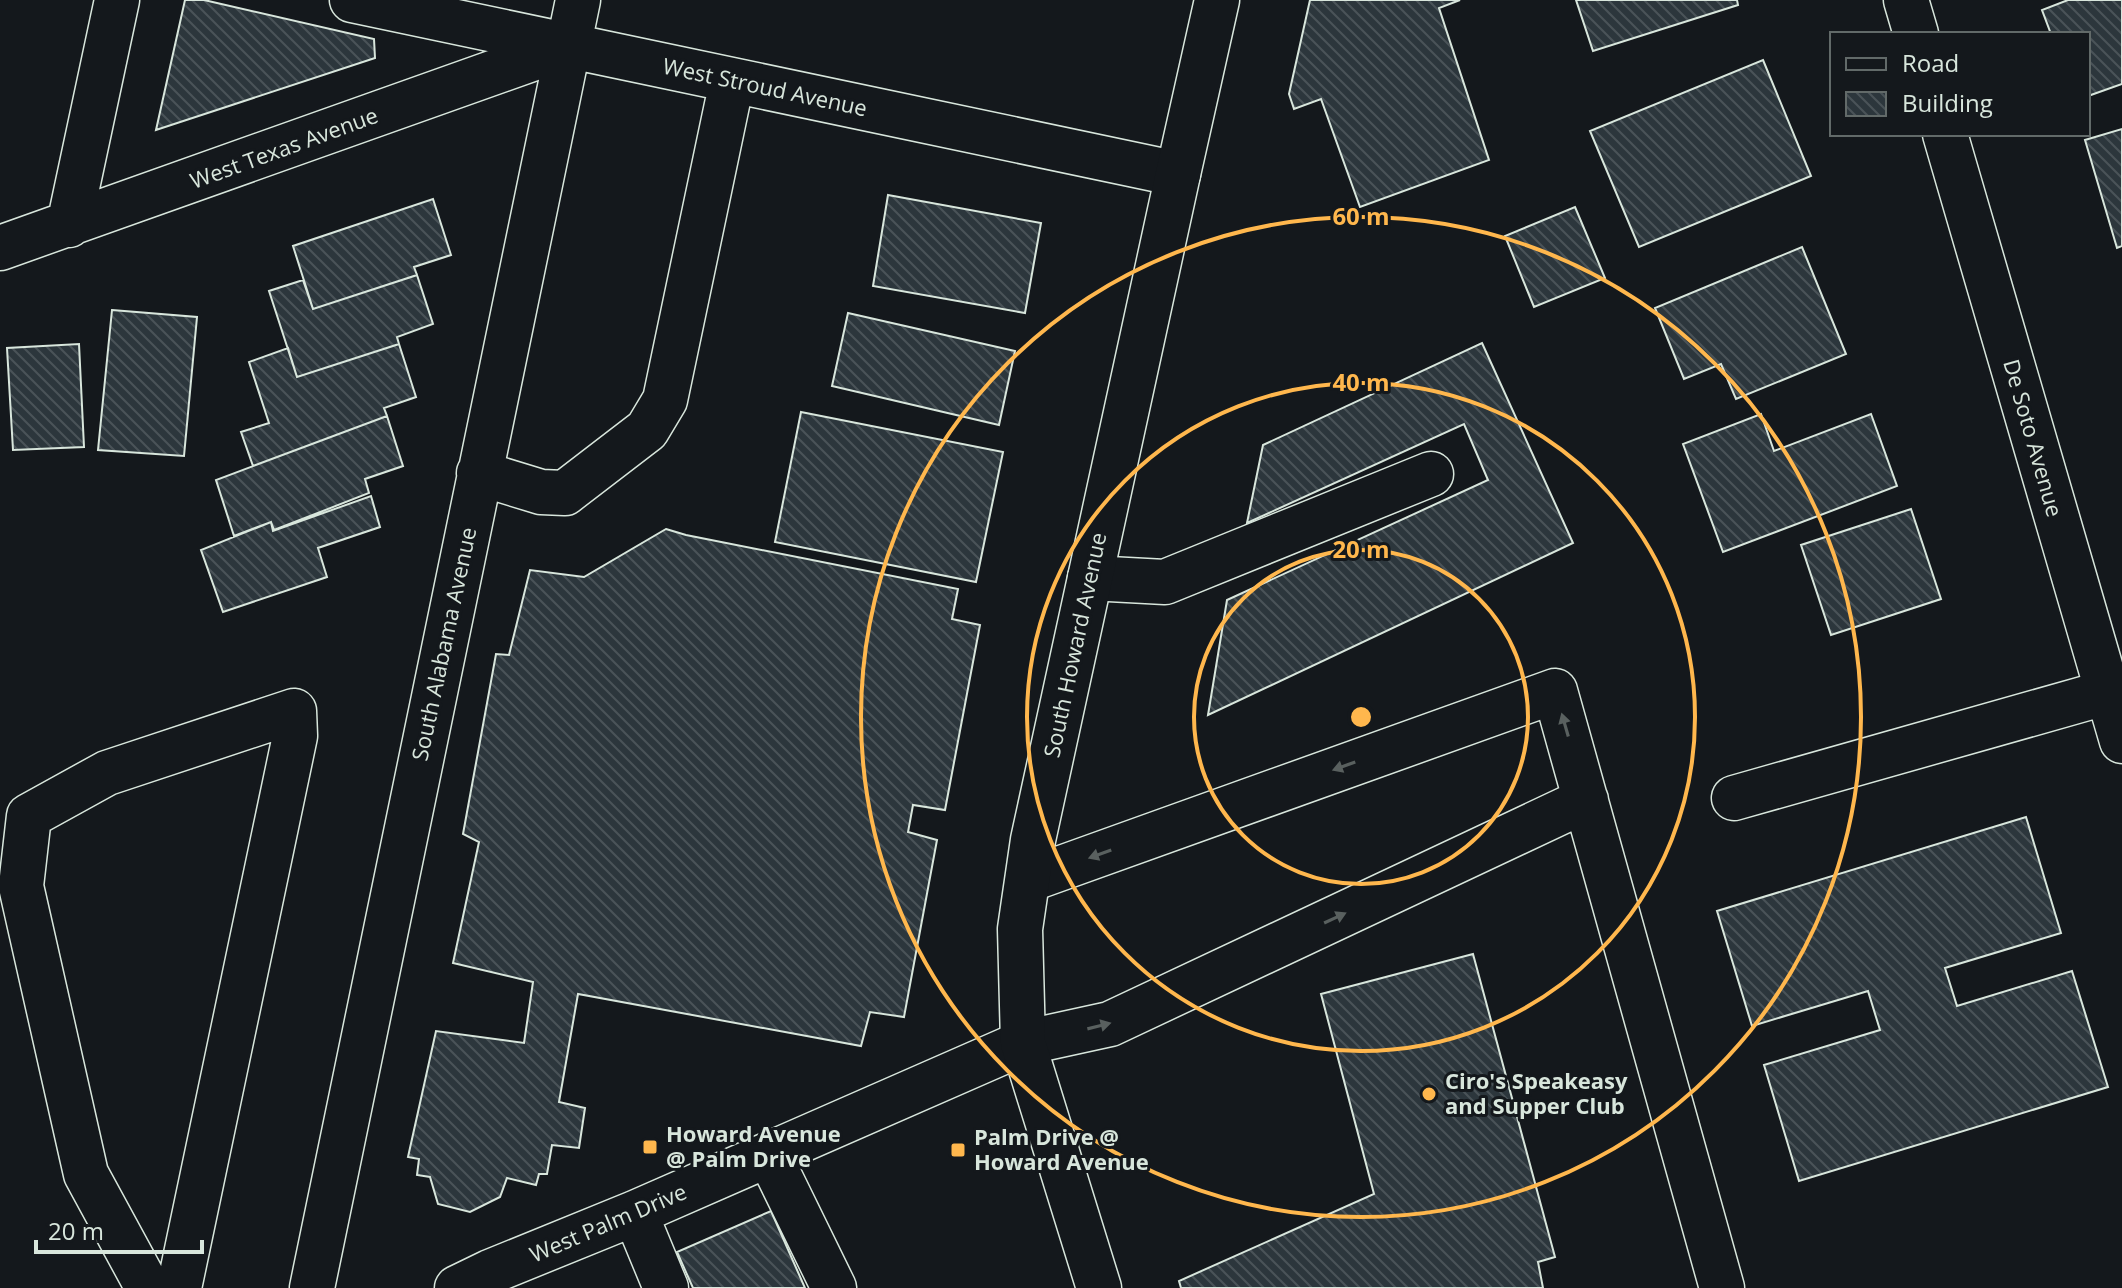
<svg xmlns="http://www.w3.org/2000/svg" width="2122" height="1288" font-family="'Open Sans',sans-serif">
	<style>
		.building { fill: url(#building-back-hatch); stroke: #d8e6dc; stroke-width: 2 }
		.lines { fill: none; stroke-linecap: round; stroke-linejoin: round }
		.minor-casing { stroke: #d8e6dc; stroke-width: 47 }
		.major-casing { stroke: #d8e6dc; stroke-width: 47 }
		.minor { stroke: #14181c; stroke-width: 44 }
		.major { stroke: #14181c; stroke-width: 44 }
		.oneway { fill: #59605f }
		.ring { fill: none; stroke: #ffb74d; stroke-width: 4 }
		.poi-dot { fill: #ffb74d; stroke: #14181c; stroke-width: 3 }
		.labels { text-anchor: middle; stroke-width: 6; stroke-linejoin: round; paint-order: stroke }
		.street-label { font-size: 22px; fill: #d8e6dc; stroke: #14181c }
		.poi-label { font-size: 22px; font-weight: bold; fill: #d8e6dc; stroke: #14181c; text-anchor: start }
		.centre { fill: #ffb74d; stroke: #14181c; stroke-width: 4 }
		.ring-label { font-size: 24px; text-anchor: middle; font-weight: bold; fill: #ffb74d; stroke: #14181c; stroke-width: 6; stroke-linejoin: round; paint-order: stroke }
	</style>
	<defs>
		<pattern id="building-back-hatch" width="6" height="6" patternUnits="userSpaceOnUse" patternTransform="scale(2)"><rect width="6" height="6" fill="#2c363c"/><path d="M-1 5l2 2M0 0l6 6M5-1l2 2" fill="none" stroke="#4a5358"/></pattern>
	</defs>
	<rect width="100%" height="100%" fill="#14181c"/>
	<path class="building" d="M 185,0 L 204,0 L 374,39 L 375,58 L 156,130 Z
		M 1310,0 L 1460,0 L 1439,8 L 1489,160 L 1360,207 L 1321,99 L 1294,109 L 1289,94 Z
		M 1576,0 L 1737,0 L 1738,5 L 1593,51 Z
		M 2068,0 L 2122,0 L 2122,84 L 2088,96 L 2088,34 L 2051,34 L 2042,10 Z
		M 1763,60 L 1811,176 L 1639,247 L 1590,131 Z
		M 2122,129 L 2122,246 L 2117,248 L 2085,140 Z
		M 888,195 L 1041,223 L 1025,313 L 873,286 Z
		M 433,199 L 451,255 L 414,267 L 417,275 L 313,309 L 293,246 Z
		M 1575,207 L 1605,278 L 1534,307 L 1505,236 Z
		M 1802,247 L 1846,354 L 1736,399 L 1721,364 L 1684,379 L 1655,308 Z
		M 417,275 L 433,324 L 397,337 L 399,344 L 297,377 L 269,291 L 303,280 L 313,309 Z
		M 112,310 L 197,317 L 184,456 L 98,450 Z
		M 848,313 L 1015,351 L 999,425 L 832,386 Z
		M 1482,343 L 1573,543 L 1208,715 L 1227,600 L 1488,480 L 1464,424 L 1247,523 L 1263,445 Z
		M 79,344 L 84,447 L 13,450 L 7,348 Z
		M 399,344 L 416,397 L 384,408 L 387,416 L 253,466 L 241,432 L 269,423 L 249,362 L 288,348 L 297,377 Z
		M 801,412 L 1003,452 L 976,582 L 775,542 Z
		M 1761,414 L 1774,451 L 1871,414 L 1897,486 L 1723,552 L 1683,444 Z
		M 387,416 L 403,466 L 365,479 L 369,493 L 274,530 L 271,522 L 234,536 L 216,480 Z
		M 371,496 L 380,527 L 318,548 L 327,577 L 223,612 L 201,550 L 271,522 L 273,531 Z
		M 1911,509 L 1941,599 L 1831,635 L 1801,545 Z
		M 666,529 L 686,535 L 958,589 L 952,619 L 980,625 L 945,810 L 913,805 L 908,832 L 937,840 L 904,1017 L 870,1012 L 861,1046 L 578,994 L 559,1102 L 585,1108 L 579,1148 L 552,1145 L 547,1174 L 539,1174 L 536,1185 L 507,1178 L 500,1197 L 470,1212 L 438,1204 L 430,1177 L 417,1175 L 419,1159 L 408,1157 L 436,1031 L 524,1043 L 533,982 L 453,963 L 479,842 L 463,834 L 496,654 L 509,655 L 530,570 L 584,577 Z
		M 2026,817 L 2061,933 L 1945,968 L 1957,1006 L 2072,971 L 2108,1087 L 1799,1181 L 1764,1065 L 1880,1030 L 1868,991 L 1752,1026 L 1717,911 Z
		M 1473,954 L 1555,1257 L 1538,1262 L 1543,1288 L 1181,1288 L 1179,1281 L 1374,1194 L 1321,994 Z
		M 771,1211 L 805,1288 L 693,1288 L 677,1252 Z"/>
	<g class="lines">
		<defs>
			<path id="minor" d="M 352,0 L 1178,174
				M 1906,0 L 1916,34
				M 1945,134 L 2122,741
				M 69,225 L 117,0
				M 0,248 L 568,46
				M 479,473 L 541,492 L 565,493 L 647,430 L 665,400 L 732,81
				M 1090,578 L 1165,582 L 1431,474
				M 1734,798 L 2108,692
				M 1028,880 L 1555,691 L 1722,1288
				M 769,1155 L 834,1288
				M 635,1213 L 666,1288
				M 148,1288 L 86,1174 L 21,886 L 29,816 L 107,773 L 294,711 L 295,736 L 179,1288
				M 312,1288 L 578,0
				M 457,1288 L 490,1272 L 635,1213 L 1023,1043 L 1110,1024 L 1586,800"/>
			<path id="major" d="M 1099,1288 L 1023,1043 L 1020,929 L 1033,840 L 1178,174 L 1217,0"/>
		</defs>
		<use href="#minor" class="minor-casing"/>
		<use href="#major" class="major-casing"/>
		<use href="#minor" class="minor"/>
		<use href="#major" class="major"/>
	</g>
	<defs><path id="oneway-solid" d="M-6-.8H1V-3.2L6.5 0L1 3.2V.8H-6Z" transform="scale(2)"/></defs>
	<g class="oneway">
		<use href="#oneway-solid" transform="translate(1565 725) rotate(-106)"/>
		<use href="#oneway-solid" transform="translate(1344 766) rotate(160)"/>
		<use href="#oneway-solid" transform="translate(1100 854) rotate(160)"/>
		<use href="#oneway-solid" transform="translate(1335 918) rotate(-25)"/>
		<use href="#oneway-solid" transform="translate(1099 1026) rotate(-14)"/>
	</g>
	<g class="ring">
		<circle cx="1361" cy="717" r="167"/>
		<circle cx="1361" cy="717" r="334"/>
		<circle cx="1361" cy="717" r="500"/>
	</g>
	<g class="poi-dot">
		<circle cx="1429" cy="1094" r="8"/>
		<rect x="642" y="1139" width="16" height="16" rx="4"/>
		<rect x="950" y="1142" width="16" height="16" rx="4"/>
	</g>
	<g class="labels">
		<g class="street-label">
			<text transform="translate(765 87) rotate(12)" y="8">West Stroud Avenue</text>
			<text transform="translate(284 148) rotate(-20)" y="8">West Texas Avenue</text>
			<text transform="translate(2033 438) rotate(74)" y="8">De Soto Avenue</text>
			<text transform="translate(444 644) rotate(-78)" y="8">South Alabama Avenue</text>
			<text transform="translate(1075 645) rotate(-78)" y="8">South Howard Avenue</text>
			<text transform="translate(608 1223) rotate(-23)" y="8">West Palm Drive</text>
		</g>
		<g class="poi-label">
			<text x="1445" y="1089">Ciro's Speakeasy<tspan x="1445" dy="25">and Supper Club</tspan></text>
			<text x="666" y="1142">Howard Avenue<tspan x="666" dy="25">@ Palm Drive</tspan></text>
			<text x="974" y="1145">Palm Drive @<tspan x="974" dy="25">Howard Avenue</tspan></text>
		</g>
	</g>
	<circle cx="1361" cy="717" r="12" class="centre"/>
	<g class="ring-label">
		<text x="1361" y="225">60 m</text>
		<text x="1361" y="391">40 m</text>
		<text x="1361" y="558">20 m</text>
	</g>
	<rect x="1830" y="32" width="260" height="104" fill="#14181c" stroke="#626a69" stroke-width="2"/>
	<rect x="1846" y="58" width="40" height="12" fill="#14181c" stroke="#626a69" stroke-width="2"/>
	<text x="1902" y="72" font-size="24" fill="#d8e6dc">Road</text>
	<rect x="1846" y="92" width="40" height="24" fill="url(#building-back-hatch)" stroke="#626a69" stroke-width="2"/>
	<text x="1902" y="112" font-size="24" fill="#d8e6dc">Building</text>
	<path d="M36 1240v12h166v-12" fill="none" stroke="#d8e6dc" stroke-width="4"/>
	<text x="48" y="1240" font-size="24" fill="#d8e6dc" stroke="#14181c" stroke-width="6" paint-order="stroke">20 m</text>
</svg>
